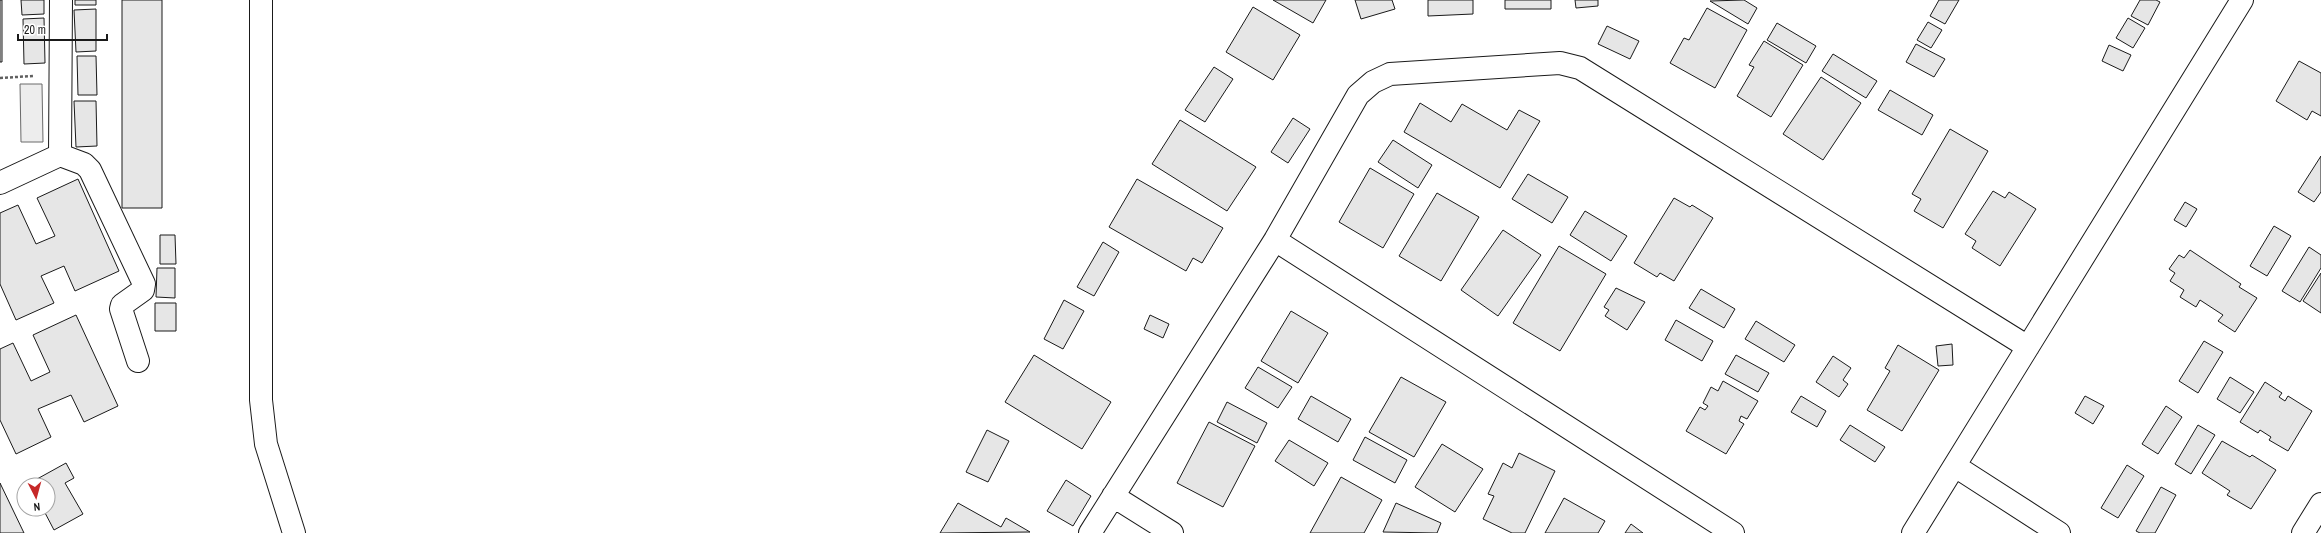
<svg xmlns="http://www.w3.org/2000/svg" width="2321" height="533" font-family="'Archivo Narrow',sans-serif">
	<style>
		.built { fill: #ededed; stroke: #6a6a6a }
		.building { fill: #e6e6e6; stroke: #1a1a1a }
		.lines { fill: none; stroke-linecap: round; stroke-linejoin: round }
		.minor-casing { stroke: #1a1a1a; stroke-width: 24 }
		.path { stroke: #5f5f5f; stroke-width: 2.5; stroke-dasharray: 3 2; stroke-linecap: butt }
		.minor { stroke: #fff; stroke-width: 22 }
	</style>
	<rect width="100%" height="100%" fill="#fff"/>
	<path class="built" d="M 20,84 L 42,84 L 43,142 L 21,142 Z"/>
	<path class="building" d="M 0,0 L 2,0 L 2,62 L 0,62 Z
		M 21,0 L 44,0 L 44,14 L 22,15 Z
		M 75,0 L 96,0 L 96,5 L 75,5 Z
		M 122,0 L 162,0 L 162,208 L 122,208 Z
		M 1273,0 L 1326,0 L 1313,23 Z
		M 1355,0 L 1392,0 L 1395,9 L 1361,19 Z
		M 1428,0 L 1473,0 L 1473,14 L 1428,16 Z
		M 1505,0 L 1551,0 L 1551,9 L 1505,9 Z
		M 1575,0 L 1598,0 L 1598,6 L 1576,8 Z
		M 1744,0 L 1757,8 L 1748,24 L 1710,1 Z
		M 1939,0 L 1959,0 L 1945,24 L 1930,16 Z
		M 2140,0 L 2156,0 L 2160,2 L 2148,25 L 2131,16 Z
		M 1253,7 L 1300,35 L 1273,80 L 1226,52 Z
		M 1707,8 L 1747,30 L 1715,88 L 1670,63 L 1684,38 L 1689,40 Z
		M 96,9 L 96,51 L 76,52 L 74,10 Z
		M 44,18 L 45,63 L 24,64 L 23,19 Z
		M 2128,18 L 2145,28 L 2133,48 L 2116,38 Z
		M 1928,22 L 1942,30 L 1931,48 L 1917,40 Z
		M 1777,23 L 1816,46 L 1806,63 L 1767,40 Z
		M 1607,26 L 1639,41 L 1630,59 L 1598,44 Z
		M 1764,41 L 1803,65 L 1771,117 L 1737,96 L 1754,67 L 1749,65 Z
		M 1916,44 L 1945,59 L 1934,77 L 1906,62 Z
		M 2109,45 L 2131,55 L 2123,71 L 2102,61 Z
		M 1833,54 L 1877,81 L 1866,98 L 1822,71 Z
		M 77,56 L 96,56 L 97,95 L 78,95 Z
		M 2299,61 L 2321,73 L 2321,116 L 2312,111 L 2307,120 L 2276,101 Z
		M 1214,67 L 1233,79 L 1205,122 L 1185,110 Z
		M 1821,77 L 1861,103 L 1823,160 L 1783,134 Z
		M 1890,90 L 1933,115 L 1922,135 L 1878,110 Z
		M 74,101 L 96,101 L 97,146 L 76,147 Z
		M 1420,103 L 1451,122 L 1462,104 L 1507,130 L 1519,110 L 1540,121 L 1500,188 L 1404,132 Z
		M 1293,118 L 1310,129 L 1288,163 L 1271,152 Z
		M 1180,120 L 1256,167 L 1227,211 L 1152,164 Z
		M 1950,129 L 1988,151 L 1943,228 L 1914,211 L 1921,199 L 1912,194 Z
		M 1393,140 L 1432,165 L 1418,188 L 1378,162 Z
		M 2321,156 L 2321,192 L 2314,202 L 2298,192 Z
		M 1370,168 L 1414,194 L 1383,248 L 1339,222 Z
		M 1528,174 L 1568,197 L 1552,223 L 1512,199 Z
		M 78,179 L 119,271 L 75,291 L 64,266 L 41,276 L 54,303 L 16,320 L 0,284 L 0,213 L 18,205 L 36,244 L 55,236 L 37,198 Z
		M 1137,179 L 1223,228 L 1202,263 L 1193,258 L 1186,271 L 1109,227 Z
		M 1993,191 L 2005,198 L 2009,192 L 2036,209 L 2000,266 L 1972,248 L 1976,241 L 1965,234 Z
		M 1437,193 L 1479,217 L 1441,281 L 1399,256 Z
		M 1674,198 L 1690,207 L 1692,205 L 1713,218 L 1674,281 L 1660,273 L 1657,277 L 1634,263 Z
		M 2185,202 L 2197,209 L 2186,227 L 2174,220 Z
		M 1585,211 L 1627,236 L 1611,261 L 1570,235 Z
		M 2274,226 L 2291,236 L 2267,276 L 2250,266 Z
		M 1503,230 L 1541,255 L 1498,316 L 1461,290 Z
		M 160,235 L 175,235 L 176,264 L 160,264 Z
		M 1103,242 L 1119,252 L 1094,296 L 1077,287 Z
		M 1559,246 L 1606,274 L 1560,351 L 1513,323 Z
		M 2309,247 L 2321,255 L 2321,268 L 2300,302 L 2282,291 Z
		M 2190,250 L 2241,284 L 2239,287 L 2257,298 L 2235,332 L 2218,321 L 2223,315 L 2200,300 L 2196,307 L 2180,297 L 2184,290 L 2170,281 L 2175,273 L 2169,269 L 2179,255 L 2184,258 Z
		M 157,268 L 175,268 L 175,298 L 156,297 Z
		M 2321,273 L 2321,313 L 2303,301 Z
		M 1616,288 L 1645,302 L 1627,330 L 1605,316 L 1609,310 L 1604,307 Z
		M 1701,289 L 1735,309 L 1724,328 L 1689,308 Z
		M 1064,300 L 1084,311 L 1063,349 L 1044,339 Z
		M 155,303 L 176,303 L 176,331 L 155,331 Z
		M 1291,311 L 1328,333 L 1298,383 L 1261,361 Z
		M 76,315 L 118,406 L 84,422 L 71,395 L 38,409 L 51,437 L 16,454 L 0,420 L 0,349 L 13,343 L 31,381 L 50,372 L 33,335 Z
		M 1150,315 L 1169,324 L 1163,338 L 1144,329 Z
		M 1676,320 L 1713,341 L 1702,361 L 1665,340 Z
		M 1756,321 L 1795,345 L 1784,362 L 1745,339 Z
		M 2204,341 L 2223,352 L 2198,393 L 2179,381 Z
		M 1952,344 L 1953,365 L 1938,366 L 1936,346 Z
		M 1898,345 L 1939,370 L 1902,431 L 1867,410 L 1890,371 L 1885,368 Z
		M 1034,355 L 1111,402 L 1082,449 L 1005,402 Z
		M 1736,355 L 1769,373 L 1758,392 L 1725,374 Z
		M 1833,356 L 1851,368 L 1843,380 L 1848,384 L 1839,397 L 1816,382 Z
		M 1258,367 L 1292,387 L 1278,408 L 1245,388 Z
		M 1401,377 L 1446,402 L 1414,457 L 1369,432 Z
		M 2230,377 L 2254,392 L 2240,413 L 2217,399 Z
		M 1723,381 L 1758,401 L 1747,419 L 1741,416 L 1739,421 L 1744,424 L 1726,454 L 1686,431 L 1700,407 L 1705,410 L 1708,406 L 1703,403 L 1711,387 L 1718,391 Z
		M 2265,382 L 2282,393 L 2279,397 L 2285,401 L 2288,396 L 2312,411 L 2288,451 L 2269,440 L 2271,437 L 2260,430 L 2258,433 L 2240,422 Z
		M 1311,396 L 1351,419 L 1338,442 L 1298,419 Z
		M 1801,396 L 1826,411 L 1817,427 L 1791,412 Z
		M 2085,396 L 2104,406 L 2093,424 L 2075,413 Z
		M 1227,402 L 1267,423 L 1257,443 L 1217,422 Z
		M 2166,406 L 2182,417 L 2158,454 L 2142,444 Z
		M 1209,422 L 1255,446 L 1223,507 L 1177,483 Z
		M 1850,425 L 1885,447 L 1875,462 L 1840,440 Z
		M 2198,425 L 2215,435 L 2191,474 L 2175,464 Z
		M 987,430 L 1009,441 L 988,482 L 966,472 Z
		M 1365,437 L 1407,460 L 1395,483 L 1353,460 Z
		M 1289,440 L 1328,463 L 1314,486 L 1275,461 Z
		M 2222,441 L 2250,457 L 2252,455 L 2276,470 L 2251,509 L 2227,495 L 2230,491 L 2202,473 Z
		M 1442,444 L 1483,469 L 1455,512 L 1415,487 Z
		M 1519,453 L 1555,471 L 1525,533 L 1512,533 L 1483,519 L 1494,496 L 1488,494 L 1503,463 L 1512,468 Z
		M 66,463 L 74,478 L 65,483 L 83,514 L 54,530 L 43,509 L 48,509 L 48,485 L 28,484 Z
		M 2127,465 L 2144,476 L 2118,518 L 2101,508 Z
		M 1341,477 L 1382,500 L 1364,533 L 1310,533 Z
		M 1066,480 L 1091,496 L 1073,526 L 1047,511 Z
		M 0,483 L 24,533 L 0,533 Z
		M 2161,487 L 2176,495 L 2155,533 L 2140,533 L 2136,531 Z
		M 1564,498 L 1605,521 L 1598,533 L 1545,533 Z
		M 958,503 L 1001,527 L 1006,518 L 1030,532 L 940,533 Z
		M 1396,503 L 1441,523 L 1437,533 L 1383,532 Z
		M 1631,524 L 1643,533 L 1625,533 Z"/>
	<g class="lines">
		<defs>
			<path id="minor" d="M 261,0 L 261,400 L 266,444 L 294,533
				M 60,155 L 84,164 L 90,170 L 144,284 L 143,290 L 122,305 L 121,309 L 138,361
				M 0,183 L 60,155 L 61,0
				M 1275,240 L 1733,533
				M 1955,466 L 2059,533
				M 1113,496 L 1172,533
				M 1090,533 L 1275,240 L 1358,95 L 1373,82 L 1390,74 L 1560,63 L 1580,68 L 2028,347
				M 1913,533 L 2242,0
				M 2303,533 L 2321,504"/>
		</defs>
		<use href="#minor" class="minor-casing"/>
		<path class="path" d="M 0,78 L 33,76"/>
		<use href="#minor" class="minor"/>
	</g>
	<g transform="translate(36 497) rotate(174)"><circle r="19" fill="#ffffff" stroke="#a3a3a3"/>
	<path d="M0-3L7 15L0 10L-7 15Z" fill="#c62828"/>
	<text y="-6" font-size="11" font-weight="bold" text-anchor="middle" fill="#1a1a1a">N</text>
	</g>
	<path d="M18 34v6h89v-6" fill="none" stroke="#1a1a1a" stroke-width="2"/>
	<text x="24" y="34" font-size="12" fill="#1a1a1a" stroke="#ffffff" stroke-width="3" paint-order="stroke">20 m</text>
</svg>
